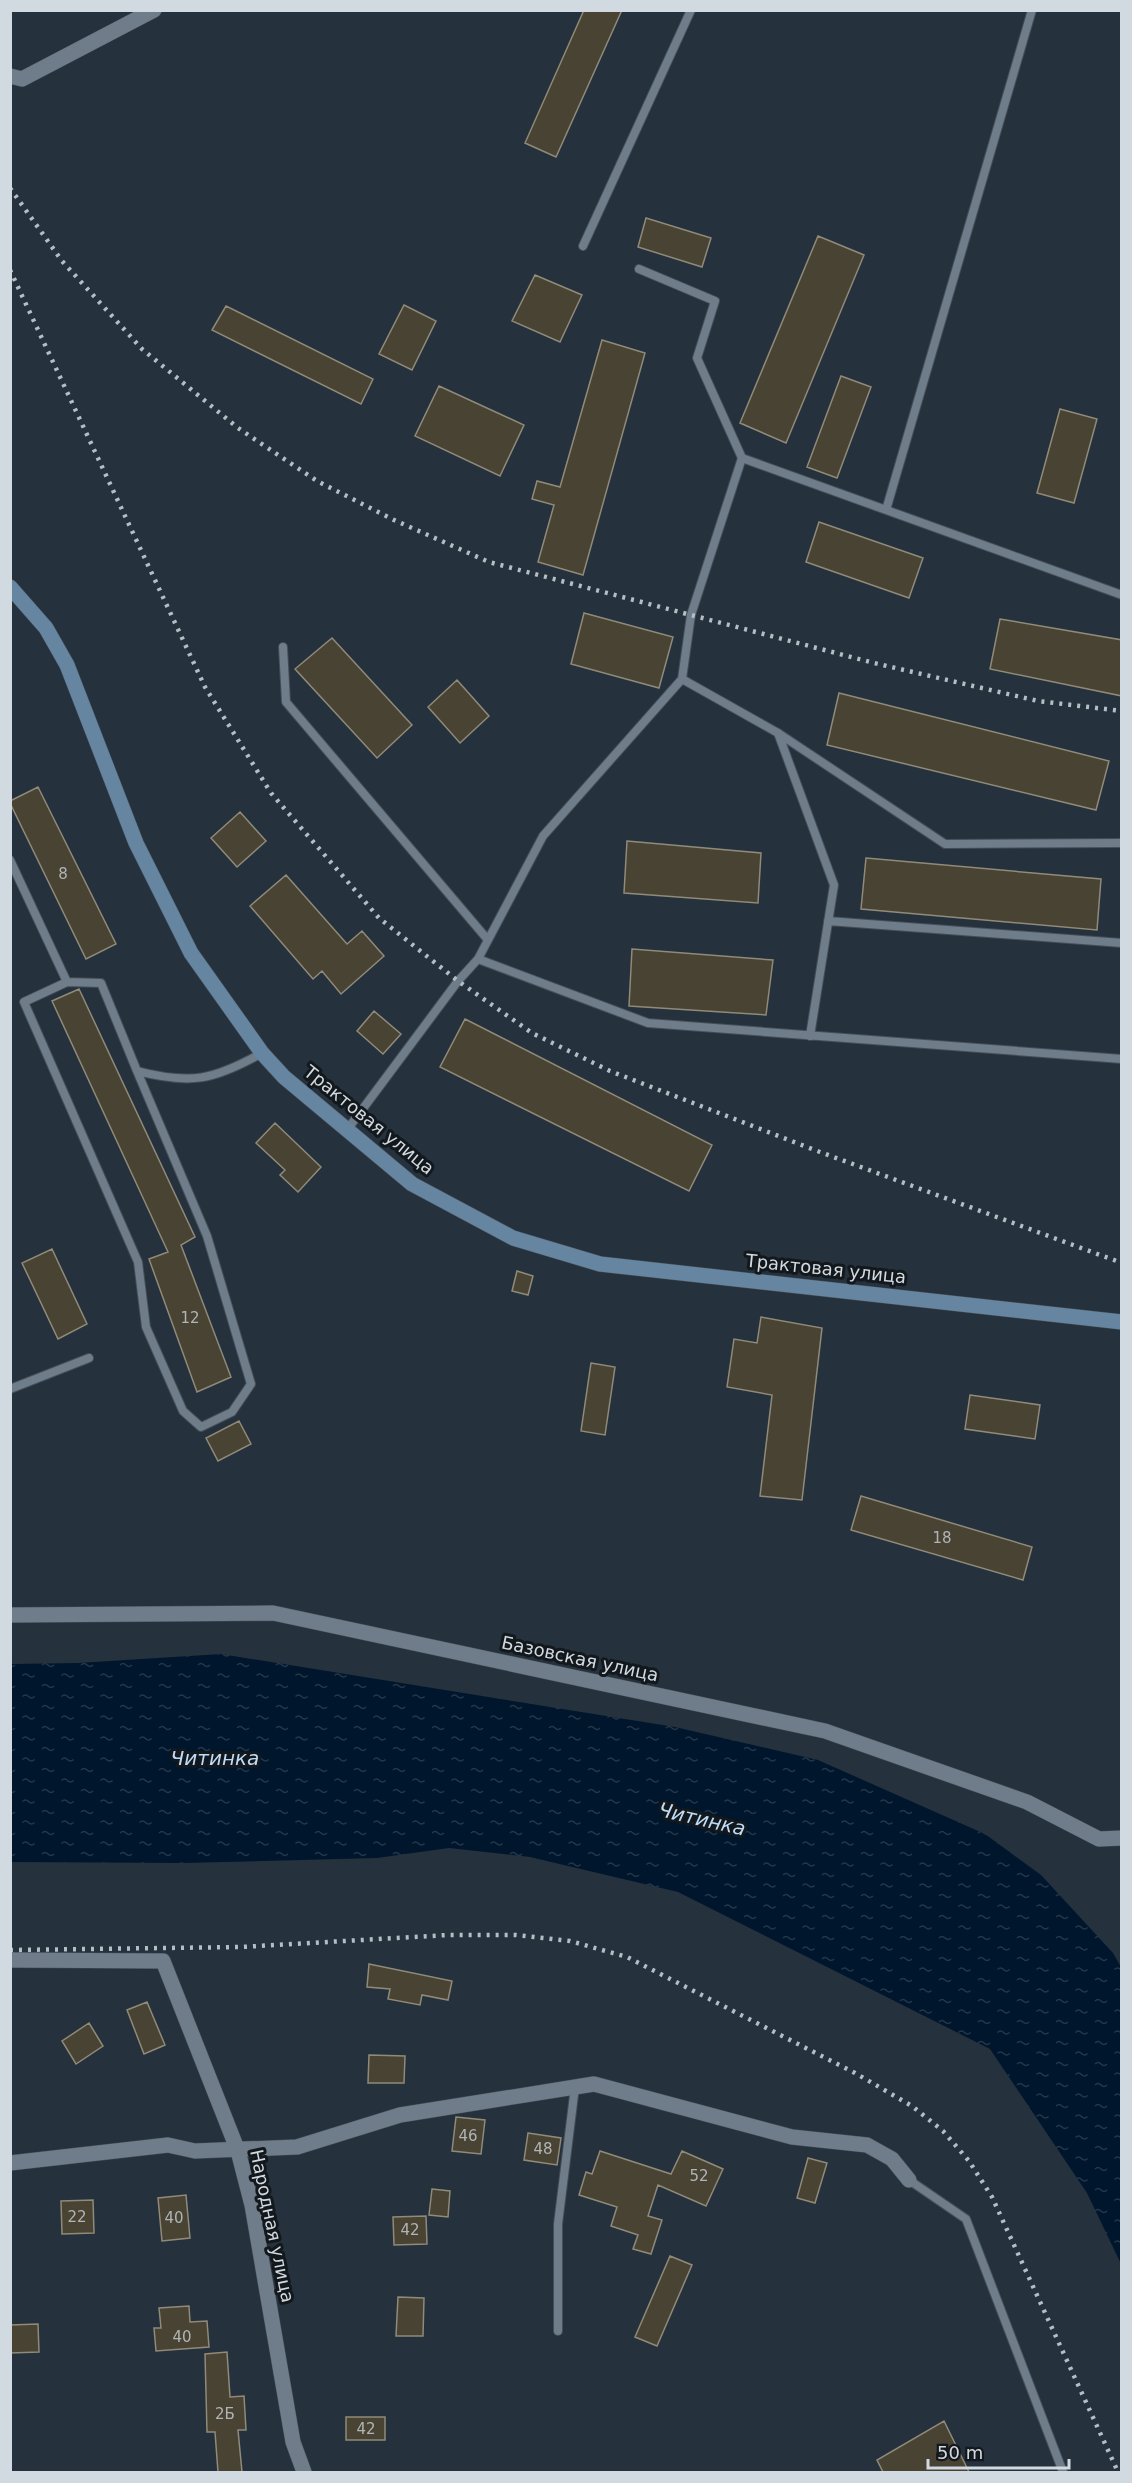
<svg xmlns="http://www.w3.org/2000/svg" width="1132" height="2483" font-family="'DejaVu Sans',sans-serif">
	<style>
		.water { fill: url(#water-ripples) }
		.building { fill: #494334; stroke: #908a79; stroke-width: 1.5 }
		.lines { fill: none; stroke-linecap: round; stroke-linejoin: round }
		.lane-casing { stroke: #444e57; stroke-width: 10 }
		.street-casing { stroke: #444e57; stroke-width: 16 }
		.secondary-casing { stroke: #444e57; stroke-width: 16 }
		.lane { stroke: #6f7c89; stroke-width: 8 }
		.street { stroke: #6f7c89; stroke-width: 15 }
		.secondary { stroke: #6585a1; stroke-width: 15 }
		.rail { stroke: #b5bec5; stroke-width: 4.5; stroke-dasharray: 3 6; stroke-linecap: butt }
		.labels { text-anchor: middle; stroke-width: 6; stroke-linejoin: round; paint-order: stroke }
		.number-label { font-size: 15px; fill: #b0b4b6 }
		.street-label { font-size: 18px; fill: #d2dae1; stroke: #13181d }
		.water-label { font-size: 20px; font-style: italic; fill: #bedbf7; stroke: #13181d }
	</style>
	<defs>
		<pattern id="water-ripples" width="26" height="14" patternUnits="userSpaceOnUse" patternTransform="scale(1.5)"><rect width="26" height="14" fill="#00162c"/><path d="M2 4q2-2 4 0t4 0M15 11q2-2 4 0t4 0" fill="none" stroke="#24374a"/></pattern>
	</defs>
	<rect width="100%" height="100%" fill="#25313c"/>
	<path class="water" d="M 221,1654 L 675,1727 L 818,1760 L 985,1834 L 1041,1875 L 1113,1953 L 1121,1967 L 1121,2264 L 1087,2193 L 990,2049 L 678,1892 L 530,1857 L 449,1848 L 377,1858 L 184,1863 L 11,1862 L 11,1664 L 78,1663 Z"/>
	<path class="building" d="M 584,10 L 622,10 L 556,157 L 525,143 Z
		M 646,218 L 711,238 L 702,267 L 638,247 Z
		M 818,236 L 864,255 L 786,443 L 740,423 Z
		M 535,275 L 582,295 L 560,342 L 512,321 Z
		M 404,305 L 436,321 L 412,370 L 379,354 Z
		M 226,306 L 373,379 L 361,404 L 212,330 Z
		M 602,340 L 645,353 L 583,575 L 538,562 L 554,505 L 532,499 L 537,481 L 560,487 Z
		M 841,376 L 871,387 L 837,478 L 807,467 Z
		M 439,386 L 524,425 L 500,476 L 415,436 Z
		M 1060,409 L 1097,419 L 1074,503 L 1037,493 Z
		M 819,522 L 923,558 L 909,598 L 806,562 Z
		M 584,613 L 673,637 L 659,688 L 571,664 Z
		M 1000,619 L 1122,640 L 1122,696 L 990,669 Z
		M 332,638 L 412,725 L 377,758 L 295,669 Z
		M 457,680 L 489,716 L 460,743 L 428,707 Z
		M 839,693 L 1109,761 L 1096,810 L 827,745 Z
		M 38,787 L 116,944 L 86,959 L 10,803 L 10,801 Z
		M 240,812 L 266,841 L 237,867 L 211,838 Z
		M 627,841 L 761,853 L 758,903 L 624,893 Z
		M 866,858 L 1101,879 L 1097,930 L 861,909 Z
		M 286,875 L 347,944 L 362,931 L 384,956 L 341,994 L 322,971 L 313,979 L 250,906 Z
		M 632,949 L 773,960 L 766,1015 L 629,1006 Z
		M 79,989 L 195,1237 L 181,1245 L 231,1377 L 197,1392 L 149,1259 L 168,1252 L 52,1001 Z
		M 374,1011 L 401,1034 L 383,1054 L 357,1031 Z
		M 465,1019 L 712,1145 L 689,1191 L 440,1067 Z
		M 275,1123 L 321,1167 L 298,1192 L 280,1175 L 285,1170 L 256,1143 Z
		M 52,1249 L 87,1324 L 58,1339 L 22,1263 Z
		M 517,1271 L 533,1276 L 528,1295 L 512,1291 Z
		M 761,1317 L 822,1328 L 802,1500 L 760,1496 L 772,1395 L 727,1387 L 734,1339 L 757,1343 Z
		M 591,1363 L 615,1367 L 605,1435 L 581,1431 Z
		M 970,1395 L 1040,1405 L 1035,1439 L 965,1429 Z
		M 239,1421 L 251,1444 L 218,1461 L 206,1438 Z
		M 861,1496 L 1032,1547 L 1023,1580 L 851,1530 Z
		M 369,1964 L 452,1981 L 448,2000 L 422,1995 L 420,2005 L 388,1999 L 390,1989 L 367,1987 Z
		M 147,2002 L 165,2045 L 144,2054 L 127,2010 Z
		M 89,2023 L 103,2046 L 76,2064 L 62,2041 Z
		M 369,2055 L 405,2056 L 404,2083 L 368,2083 Z
		M 456,2117 L 485,2120 L 481,2154 L 452,2151 Z
		M 528,2133 L 561,2138 L 557,2165 L 524,2160 Z
		M 600,2151 L 671,2174 L 682,2151 L 723,2169 L 706,2206 L 658,2185 L 648,2216 L 662,2220 L 651,2254 L 633,2249 L 638,2235 L 611,2226 L 617,2207 L 579,2195 L 586,2172 L 592,2174 Z
		M 808,2158 L 827,2163 L 815,2203 L 797,2198 Z
		M 432,2189 L 450,2191 L 448,2217 L 429,2215 Z
		M 186,2195 L 190,2238 L 162,2241 L 158,2198 Z
		M 93,2200 L 94,2233 L 62,2234 L 61,2201 Z
		M 426,2216 L 427,2244 L 394,2245 L 393,2217 Z
		M 670,2256 L 692,2265 L 657,2346 L 635,2337 Z
		M 398,2297 L 424,2298 L 423,2336 L 396,2336 Z
		M 189,2306 L 190,2322 L 207,2321 L 209,2347 L 156,2351 L 154,2328 L 161,2328 L 159,2308 Z
		M 38,2324 L 39,2352 L 10,2353 L 10,2325 Z
		M 227,2352 L 230,2397 L 244,2396 L 246,2430 L 238,2430 L 242,2472 L 218,2472 L 215,2432 L 207,2432 L 205,2354 Z
		M 346,2417 L 385,2417 L 385,2440 L 346,2440 Z
		M 944,2421 L 969,2472 L 883,2472 L 877,2460 Z"/>
	<g class="lines">
		<defs>
			<path id="lane" d="M 583,246 L 691,10
				M 639,269 L 715,301 L 697,358 L 742,458
				M 886,510 L 1032,10
				M 283,647 L 286,702 L 488,940
				M 682,679 L 691,615 L 742,458 L 1122,595
				M 778,733 L 834,885 L 810,1036
				M 10,860 L 67,982 L 101,983 L 137,1071 C 191,1085 214,1080 262,1053
				M 828,921 L 1122,943
				M 478,959 L 543,836 L 682,679 L 778,733 L 945,844 L 1122,843
				M 67,982 L 24,1002 L 138,1262 L 146,1327 L 183,1411 L 201,1427 L 232,1412 L 251,1384 L 207,1236 L 137,1071
				M 347,1130 L 458,981 L 478,959 L 648,1023 L 1122,1059
				M 10,1389 L 89,1358
				M 909,2180 L 966,2219 L 1063,2472
				M 558,2331 L 558,2224 L 575,2087"/>
			<path id="street" d="M 10,76 L 22,79 L 154,10
				M 10,1615 L 273,1613 L 825,1731 L 1027,1802 L 1099,1839 L 1122,1838
				M 10,1960 L 163,1961 L 238,2151 L 252,2205 L 293,2442 L 304,2472
				M 10,2163 L 168,2145 L 195,2151 L 297,2147 L 400,2115 L 594,2084 L 792,2137 L 867,2145 L 892,2159 L 909,2180"/>
			<path id="secondary" d="M 10,587 L 46,628 L 67,665 L 136,843 L 191,953 L 262,1053 L 284,1077 L 412,1184 L 513,1238 L 600,1264 L 1122,1322"/>
		</defs>
		<use href="#lane" class="lane-casing"/>
		<use href="#street" class="street-casing"/>
		<use href="#secondary" class="secondary-casing"/>
		<use href="#lane" class="lane"/>
		<use href="#street" class="street"/>
		<use href="#secondary" class="secondary"/>
		<path class="rail" d="M 10,188 L 62,261 L 142,349 L 238,428 L 317,481 L 394,520 L 489,562 L 874,663 L 1038,701 L 1122,711
			M 10,270 L 205,687 L 271,793 L 379,918 L 458,981 L 532,1033 L 610,1071 L 820,1152 L 1122,1263
			M 10,1950 L 241,1947 L 448,1935 L 516,1935 L 570,1941 L 627,1957 L 855,2073 L 912,2106 L 943,2131 L 969,2161 L 992,2197 L 1118,2472"/>
	</g>
	<g class="labels">
		<g class="number-label">
			<text x="63" y="879">8</text>
			<text x="190" y="1323">12</text>
			<text x="942" y="1543">18</text>
			<text x="468" y="2141">46</text>
			<text x="543" y="2154">48</text>
			<text x="699" y="2181">52</text>
			<text x="77" y="2222">22</text>
			<text x="174" y="2223">40</text>
			<text x="410" y="2235">42</text>
			<text x="182" y="2342">40</text>
			<text x="225" y="2419">2Б</text>
			<text x="366" y="2434">42</text>
		</g>
		<g class="street-label">
			<text transform="translate(369 1120) rotate(39)" y="6">Трактовая улица</text>
			<text transform="translate(826 1269) rotate(6)" y="6">Трактовая улица</text>
			<text transform="translate(580 1659) rotate(12)" y="6">Базовская улица</text>
			<text transform="translate(272 2226) rotate(78)" y="6">Народная улица</text>
		</g>
		<g class="water-label">
			<text x="215" y="1765">Читинка</text>
			<text transform="translate(702 1819) rotate(13)" y="7">Читинка</text>
		</g>
	</g>
	<rect width="1132" height="2483" fill="none" stroke="#d2dae1" stroke-width="24"/>
	<path d="M928 2459v9h141v-9" fill="none" stroke="#d2dae1" stroke-width="3"/>
	<text x="937" y="2459" font-size="18" fill="#d2dae1" stroke="#13181d" stroke-width="4.5" paint-order="stroke">50 m</text>
</svg>
